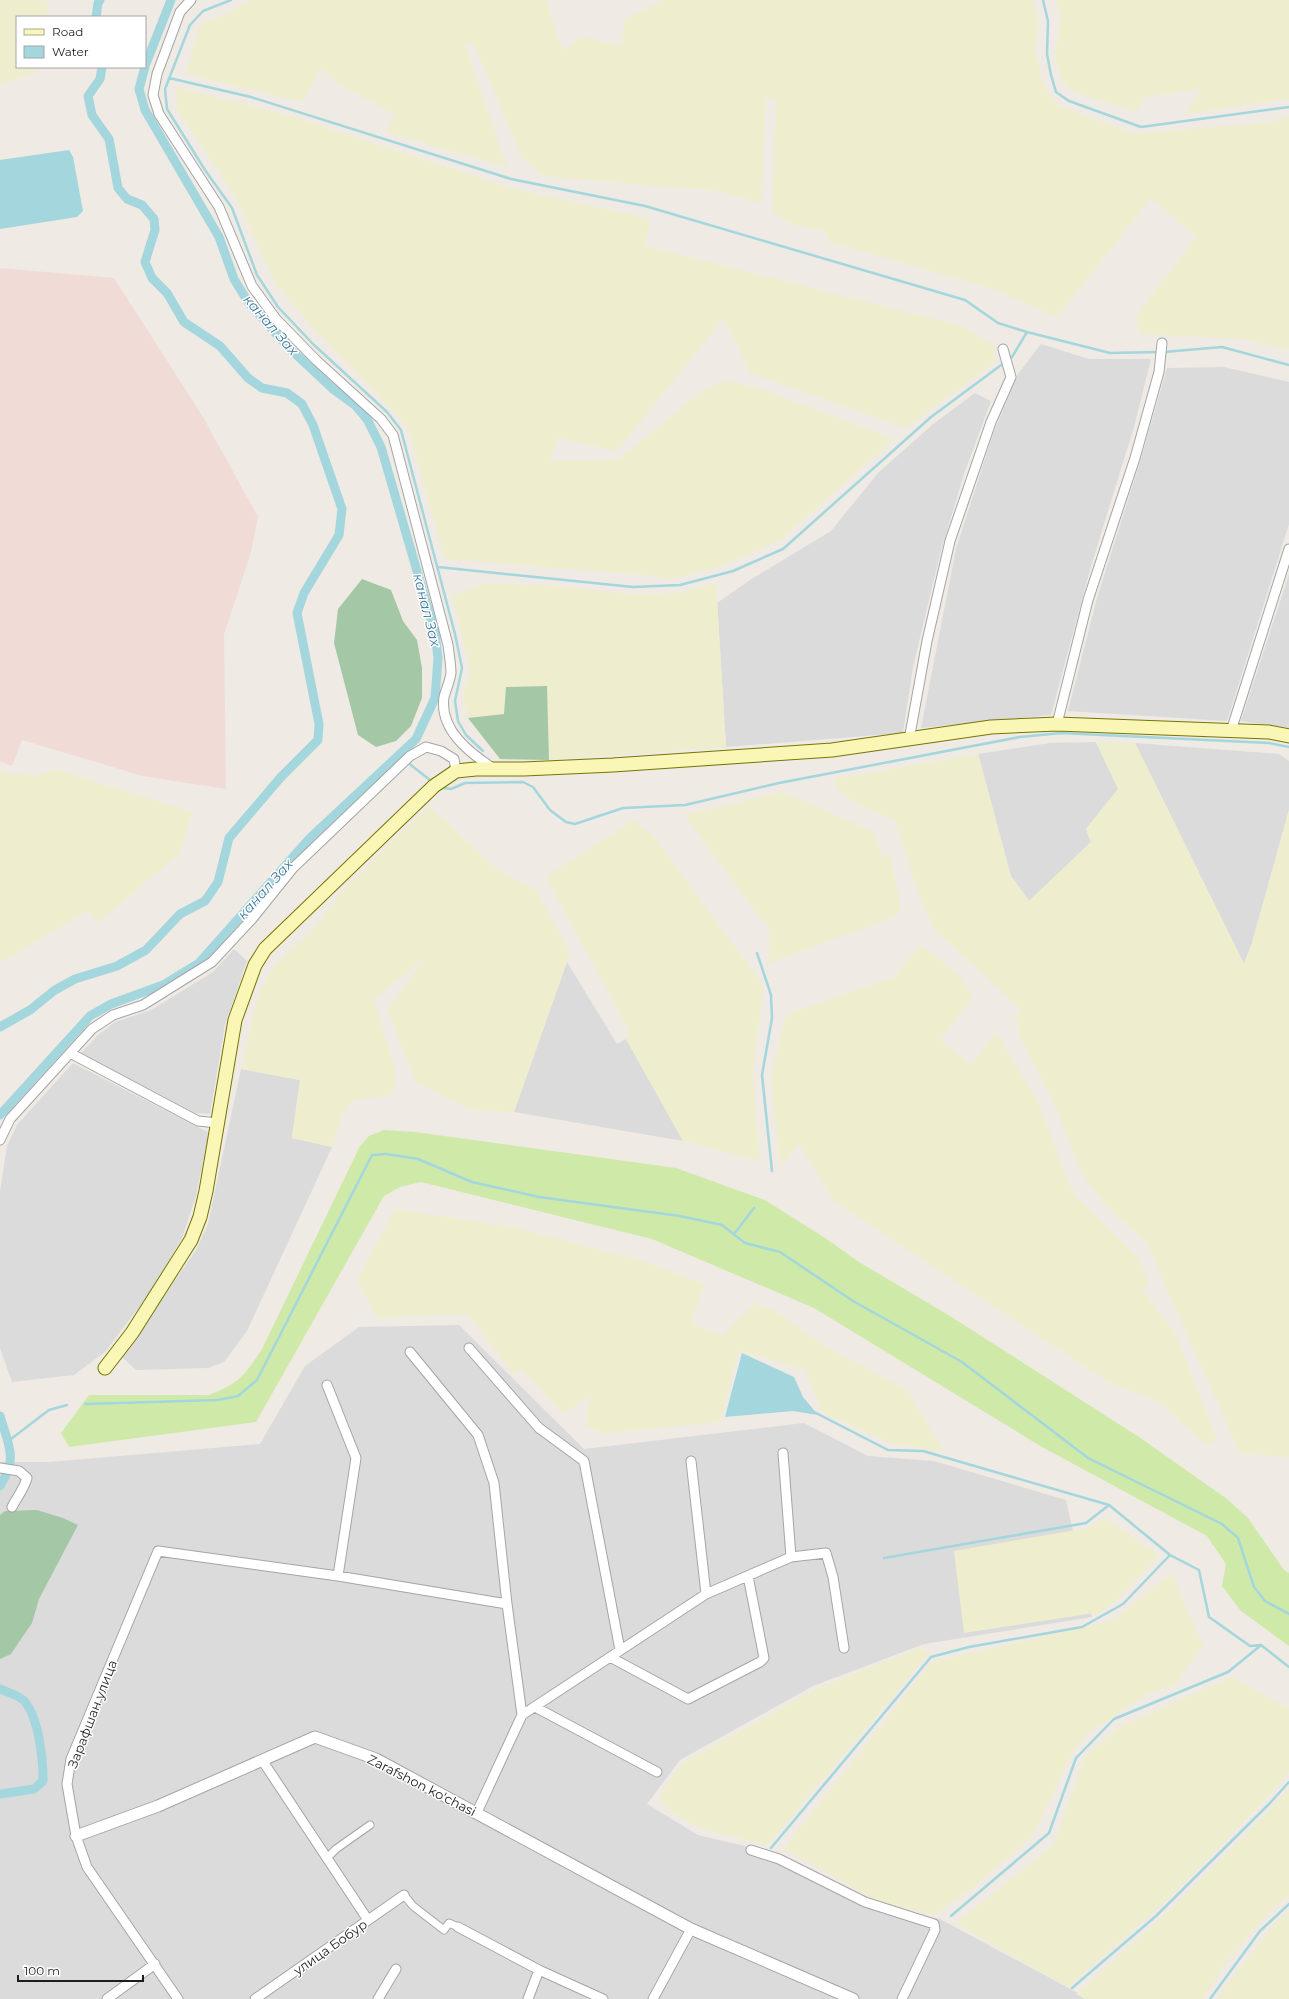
<svg xmlns="http://www.w3.org/2000/svg" width="1289" height="1999" font-family="Montserrat,sans-serif">
	<style>
		.residential { fill: #dcdbdb }
		.military { fill: #f1dbd6 }
		.farmland { fill: #eeeece }
		.grass { fill: #cfeaa8 }
		.cemetery { fill: #a4c8a6 }
		.water { fill: #a3d6dd }
		.lines { fill: none; stroke-linecap: round; stroke-linejoin: round }
		.stream { stroke: #a3d6dd; stroke-width: 2.5 }
		.canal { stroke: #a3d6dd; stroke-width: 9 }
		.pedestrian-casing { stroke: #a5a5a5; stroke-width: 9 }
		.minor-casing { stroke: #a5a5a5; stroke-width: 11 }
		.tertiary-casing { stroke: #a5a5a5; stroke-width: 13 }
		.secondary-casing { stroke: #757603; stroke-width: 15 }
		.pedestrian { stroke: #fff; stroke-width: 7 }
		.minor { stroke: #fff; stroke-width: 9 }
		.tertiary { stroke: #fff; stroke-width: 11 }
		.secondary { stroke: #faf7b6; stroke-width: 13 }
		.labels { text-anchor: middle; stroke-width: 3; stroke-linejoin: round; paint-order: stroke }
		.street-label { font-size: 13px; fill: #1e1e1e; stroke: #fff }
		.water-label { font-size: 14px; font-style: italic; fill: #42799f; stroke: #fff }
	</style>
	<rect width="100%" height="100%" fill="#efeae3"/>
	<path class="residential" d="M 1041,344 L 1089,359 L 1151,359 L 1134,427 L 1091,566 L 1051,715 L 921,728 L 956,549 L 993,434 L 1018,374 Z
		M 1224,367 L 1289,382 L 1289,524 L 1227,721 L 1068,711 L 1097,598 L 1140,462 L 1167,368 Z
		M 975,393 L 991,401 L 964,474 L 940,554 L 913,667 L 903,733 L 726,747 L 717,603 L 750,580 L 831,531 L 878,473 L 932,425 Z
		M 1289,574 L 1289,728 L 1241,721 Z
		M 1096,742 L 1118,789 L 1086,829 L 1091,842 L 1029,901 L 1011,876 L 978,754 L 1050,743 Z
		M 1135,743 L 1279,754 L 1289,761 L 1289,810 L 1252,943 L 1244,964 Z
		M 234,949 L 247,961 L 225,1025 L 210,1114 L 195,1113 L 81,1053 L 98,1035 L 115,1022 L 151,1010 L 213,972 Z
		M 567,962 L 617,1044 L 626,1039 L 683,1141 L 514,1112 Z
		M 73,1063 L 209,1133 L 196,1196 L 182,1238 L 148,1295 L 105,1352 L 74,1375 L 12,1382 L 0,1348 L 0,1191 L 7,1146 L 17,1125 Z
		M 241,1069 L 300,1080 L 292,1138 L 332,1147 L 247,1331 L 224,1362 L 208,1368 L 136,1370 L 122,1357 L 196,1250 L 208,1224 Z
		M 459,1325 L 584,1449 L 804,1423 L 868,1456 L 934,1461 L 1066,1500 L 1092,1617 L 924,1644 L 813,1686 L 680,1760 L 647,1804 L 698,1835 L 770,1852 L 881,1906 L 940,1919 L 1089,1999 L 0,1999 L 0,1462 L 50,1462 L 260,1444 L 305,1366 L 359,1327 Z"/>
	<path class="military" d="M 0,268 L 114,278 L 203,417 L 258,517 L 251,552 L 224,634 L 226,789 L 143,776 L 22,740 L 12,766 L 0,761 Z"/>
	<path class="farmland" d="M 0,0 L 46,0 L 49,17 L 17,17 L 17,67 L 44,67 L 2,86 L 0,71 Z
		M 252,0 L 546,0 L 563,51 L 582,37 L 622,46 L 624,20 L 663,0 L 1033,0 L 1039,23 L 1035,47 L 1043,85 L 1059,106 L 1134,134 L 1275,122 L 1289,116 L 1289,350 L 1242,339 L 1140,334 L 1136,316 L 1196,237 L 1151,198 L 1057,317 L 990,288 L 830,242 L 823,230 L 790,224 L 772,211 L 776,102 L 766,97 L 761,203 L 717,191 L 543,176 L 522,158 L 474,44 L 465,45 L 507,167 L 386,132 L 394,114 L 335,82 L 321,68 L 302,102 L 186,74 L 199,25 L 226,14 Z
		M 1056,0 L 1289,0 L 1289,99 L 1186,114 L 1200,89 L 1145,97 L 1136,112 L 1072,91 L 1061,79 L 1055,53 L 1061,17 Z
		M 176,87 L 284,114 L 511,188 L 650,219 L 645,246 L 962,326 L 994,346 L 995,362 L 906,428 L 750,373 L 724,318 L 617,451 L 558,438 L 550,461 L 618,460 L 699,393 L 725,380 L 760,389 L 894,439 L 779,541 L 716,568 L 671,579 L 645,575 L 445,559 L 409,431 L 399,417 L 313,328 L 275,283 L 237,199 L 177,109 Z
		M 716,582 L 726,747 L 549,760 L 547,686 L 504,714 L 468,718 L 463,696 L 470,670 L 452,596 L 483,584 L 546,585 L 637,595 L 682,593 Z
		M 1096,742 L 1135,743 L 1244,964 L 1252,943 L 1289,810 L 1289,1457 L 1240,1453 L 1146,1242 L 1109,1208 L 1082,1175 L 1056,1107 L 1021,1039 L 1016,1014 L 1022,1010 L 935,930 L 920,898 L 895,820 L 859,805 L 838,789 L 834,779 L 978,754 L 1011,876 L 1029,901 L 1091,842 L 1086,829 L 1118,789 Z
		M 54,769 L 192,812 L 180,853 L 99,922 L 88,910 L 0,963 L 0,770 L 8,774 L 40,776 Z
		M 783,792 L 876,833 L 880,855 L 890,855 L 901,910 L 889,919 L 769,963 L 769,925 L 760,918 L 684,815 Z
		M 429,806 L 497,869 L 537,891 L 570,953 L 514,1112 L 470,1110 L 416,1082 L 387,1010 L 426,957 L 374,999 L 397,1077 L 392,1094 L 352,1101 L 343,1113 L 332,1147 L 292,1138 L 300,1080 L 241,1069 L 259,992 L 274,966 L 315,928 L 343,890 Z
		M 634,820 L 654,837 L 763,985 L 753,1075 L 760,1161 L 683,1141 L 626,1039 L 629,1031 L 546,877 Z
		M 921,945 L 959,975 L 973,997 L 940,1040 L 971,1065 L 996,1032 L 1037,1100 L 1073,1193 L 1138,1258 L 1149,1282 L 1142,1290 L 1176,1335 L 1217,1440 L 1206,1445 L 1158,1401 L 1110,1383 L 835,1202 L 799,1144 L 782,1165 L 779,1155 L 771,1074 L 786,1015 L 882,981 L 891,980 Z
		M 395,1209 L 517,1228 L 636,1259 L 705,1284 L 691,1323 L 721,1336 L 754,1304 L 774,1310 L 828,1348 L 907,1390 L 944,1451 L 894,1444 L 823,1413 L 805,1370 L 739,1350 L 720,1422 L 603,1433 L 586,1426 L 590,1394 L 564,1414 L 521,1369 L 514,1375 L 468,1314 L 377,1318 L 357,1281 Z
		M 1106,1518 L 1159,1556 L 1116,1600 L 1101,1612 L 964,1633 L 954,1551 L 1088,1528 Z
		M 1172,1572 L 1182,1598 L 1203,1646 L 1173,1686 L 1145,1695 L 1090,1732 L 1074,1749 L 1039,1823 L 1030,1838 L 977,1884 L 934,1915 L 877,1901 L 784,1848 L 932,1662 L 1112,1621 Z
		M 920,1648 L 929,1653 L 767,1845 L 702,1829 L 670,1811 L 658,1797 L 683,1763 L 818,1688 Z
		M 1232,1677 L 1289,1709 L 1289,1772 L 1277,1787 L 1164,1903 L 1067,1987 L 956,1923 L 1054,1845 L 1085,1756 L 1120,1727 Z
		M 1289,1789 L 1289,1896 L 1270,1911 L 1223,1966 L 1204,1999 L 1085,1999 L 1076,1994 L 1171,1909 L 1245,1836 Z
		M 1289,1911 L 1289,1999 L 1216,1999 L 1272,1927 Z"/>
	<path class="grass" d="M 384,1130 L 415,1132 L 676,1168 L 765,1200 L 825,1238 L 859,1262 L 950,1316 L 1139,1437 L 1227,1499 L 1248,1518 L 1284,1570 L 1289,1573 L 1289,1646 L 1241,1611 L 1222,1586 L 1226,1564 L 1207,1536 L 1042,1447 L 814,1308 L 652,1239 L 421,1182 L 400,1187 L 384,1196 L 256,1422 L 69,1447 L 61,1433 L 89,1395 L 209,1395 C 239,1384 245,1375 262,1349 L 360,1146 L 369,1136 Z"/>
	<path class="cemetery" d="M 362,579 L 391,590 L 403,621 L 417,640 L 422,668 L 422,698 L 411,726 L 396,741 L 376,747 L 358,735 L 334,643 L 338,609 Z
		M 547,686 L 549,760 L 500,759 L 468,718 L 504,714 L 506,687 Z
		M 37,1510 L 63,1518 L 78,1525 L 39,1599 L 32,1623 L 11,1654 L 0,1659 L 0,1515 L 5,1511 Z"/>
	<path class="water" d="M 69,150 L 73,157 L 83,211 L 77,217 L 0,229 L 0,160 Z
		M 742,1353 L 794,1377 L 803,1397 L 818,1415 L 793,1411 L 725,1417 Z"/>
	<g class="lines">
		<path class="stream" d="M 231,0 L 203,11 L 190,25 L 165,89 L 167,109 L 205,170 L 232,208 L 257,275 L 278,307 L 313,344 L 387,412 L 401,430 L 455,634 L 462,668 L 455,701 L 458,721 L 466,735 L 483,751
			M 1043,0 L 1048,21 L 1047,54 L 1051,75 L 1056,92 L 1069,101 L 1141,127 L 1289,107
			M 169,78 L 251,97 L 511,179 L 645,206 L 965,300 L 998,323 L 1027,332 L 1110,353 L 1159,352
			M 1164,352 L 1222,347 L 1289,365
			M 438,567 L 633,587 L 680,585 L 733,571 L 783,549 L 931,417 L 1012,357 L 1027,332
			M 407,762 L 430,780
			M 443,788 L 451,789 L 465,783 L 523,782 L 533,787 L 550,810 L 566,822 L 575,824 L 623,808 L 685,805 L 779,783 L 1020,737 L 1061,733 L 1269,743 L 1289,747
			M 757,953 L 771,995 L 772,1018 L 762,1075 L 772,1171
			M 734,1234 L 754,1208
			M 85,1404 L 218,1400 L 238,1396 L 257,1380 L 372,1155 L 386,1154 L 418,1159 L 472,1182 L 539,1197 L 680,1216 L 722,1225 L 745,1243 L 780,1252 L 853,1301 L 962,1362 L 1088,1458 L 1222,1524 L 1238,1538 L 1254,1587 L 1265,1601 L 1289,1614
			M 814,1412 L 888,1450 L 923,1451 L 1109,1505 L 1170,1555 L 1199,1570 L 1209,1617 L 1250,1646 L 1261,1645 L 1289,1667
			M 7,1442 L 49,1410 L 67,1405
			M 884,1558 L 1086,1523 L 1109,1505
			M 771,1848 L 931,1657 L 969,1647 L 1082,1627 L 1123,1604 L 1170,1555
			M 951,1916 L 1049,1833 L 1076,1758 L 1114,1719 L 1228,1672 L 1260,1646
			M 1072,1988 L 1156,1916 L 1270,1803 L 1289,1782
			M 1210,1999 L 1260,1931 L 1289,1904"/>
		<path class="canal" d="M 96,17 L 98,3 L 100,0
			M 145,66 L 171,0
			M 0,1027 L 30,1010 L 55,990 L 75,979 L 117,966 L 146,950 L 180,914 L 205,901 L 218,882 L 229,838 L 281,777 L 318,740 L 319,724 L 297,613 L 304,593 L 339,535 L 342,509 L 313,425 L 302,404 L 287,393 L 262,388 L 248,378 L 220,346 L 184,322 L 167,293 L 152,278 L 145,262 L 155,230 L 154,219 L 142,205 L 127,199 L 118,188 L 109,139 L 92,115 L 88,96 L 100,79 L 102,67
			M 0,1115 L 90,1016 L 111,1004 L 163,985 L 199,963 L 310,838 L 416,739 L 435,698 L 438,658 L 435,633 L 381,447 L 367,419 L 355,405 L 333,389 L 288,347 L 248,302 L 234,279 L 219,237 L 145,110 L 139,89 L 145,67
			M 0,1416 C 9,1447 18,1457 0,1486
			M 0,1689 C 7,1692 21,1696 25,1702 C 39,1719 43,1759 43,1781 L 34,1789 L 0,1794"/>
		<defs>
			<path id="pedestrian" d="M 327,1858 L 336,1849 L 370,1825
				M 404,1895 L 413,1906 L 444,1930 L 449,1923 L 458,1927"/>
			<path id="minor" d="M 191,0 L 180,12 L 157,74 L 153,95 L 159,114 L 219,207 L 252,286 L 276,319 L 316,360 L 381,419 L 393,435 L 448,645 C 449,654 451,664 451,673 C 450,681 446,689 444,697 C 439,730 470,753 494,769
				M 1057,724 L 1088,600 L 1135,458 L 1159,372 L 1162,343
				M 1231,731 L 1289,549
				M 909,740 L 927,641 L 950,541 L 991,422 L 1011,377 L 1003,349
				M 70,1053 L 198,1121 L 218,1123
				M 0,1140 L 10,1119 L 92,1029 L 113,1015 L 143,1005 L 212,962 L 252,919 L 293,868 L 410,756 L 426,747 L 441,751 L 454,759 L 456,771
				M 469,1348 L 539,1428 L 584,1461 L 620,1650
				M 410,1352 L 478,1435 L 494,1483 L 507,1604
				M 327,1385 L 356,1458 L 338,1576
				M 783,1453 L 791,1557
				M 691,1461 L 706,1594
				M 0,1468 L 19,1471 L 27,1478 C 24,1489 17,1497 12,1507
				M 610,1657 L 688,1699 L 760,1662 L 764,1658 L 748,1576
				M 535,1707 L 657,1772
				M 262,1760 L 368,1920
				M 477,1812 L 522,1715 L 706,1594 L 791,1557 L 826,1553 L 833,1577 L 844,1648
				M 751,1850 L 779,1859 L 865,1902 L 934,1924 L 935,1930 L 902,1999
				M 458,1927 L 539,1970 L 603,1999
				M 107,1999 L 155,1964
				M 178,1999 L 87,1867 L 76,1836 L 67,1784 L 71,1759 L 158,1551 L 338,1576 L 507,1604 L 522,1715
				M 255,1999 L 404,1895
				M 378,1999 L 396,1969
				M 528,1999 L 539,1970
				M 653,1999 L 691,1929"/>
			<path id="tertiary" d="M 76,1836 L 158,1806 L 315,1737 L 376,1759 L 691,1929 L 853,1999"/>
			<path id="secondary" d="M 105,1368 L 132,1333 L 191,1240 L 200,1217 L 206,1191 L 235,1020 L 255,965 L 265,949 L 434,786 L 456,771 L 476,769 L 524,769 L 613,765 L 832,750 L 991,727 L 1057,724 L 1269,732 L 1289,736"/>
		</defs>
		<use href="#pedestrian" class="pedestrian-casing"/>
		<use href="#minor" class="minor-casing"/>
		<use href="#tertiary" class="tertiary-casing"/>
		<use href="#secondary" class="secondary-casing"/>
		<use href="#pedestrian" class="pedestrian"/>
		<use href="#minor" class="minor"/>
		<use href="#tertiary" class="tertiary"/>
		<use href="#secondary" class="secondary"/>
	</g>
	<g class="labels">
		<g class="street-label">
			<text transform="translate(92 1714) rotate(-69)" y="5">Зарафшан улица</text>
			<text transform="translate(422 1785) rotate(27)" y="5">Zarafshon ko'chasi</text>
			<text transform="translate(330 1947) rotate(-35)" y="5">улица Бобур</text>
		</g>
		<g class="water-label">
			<text transform="translate(271 325) rotate(49)" y="5">канал Зах</text>
			<text transform="translate(427 610) rotate(76)" y="5">канал Зах</text>
			<text transform="translate(265 889) rotate(-48)" y="5">канал Зах</text>
		</g>
	</g>
	<rect x="16" y="16" width="130" height="52" fill="#ffffff" stroke="#a5a5a5"/>
	<rect x="24" y="29" width="20" height="6" fill="#faf7b6" stroke="#a5a5a5"/>
	<text x="52" y="36" font-size="12" fill="#1e1e1e">Road</text>
	<rect x="24" y="46" width="20" height="12" fill="#a3d6dd" stroke="#a5a5a5"/>
	<text x="52" y="56" font-size="12" fill="#1e1e1e">Water</text>
	<path d="M18 1975v6h125v-6" fill="none" stroke="#1e1e1e" stroke-width="2"/>
	<text x="24" y="1975" font-size="12" fill="#1e1e1e" stroke="#ffffff" stroke-width="3" paint-order="stroke">100 m</text>
</svg>
